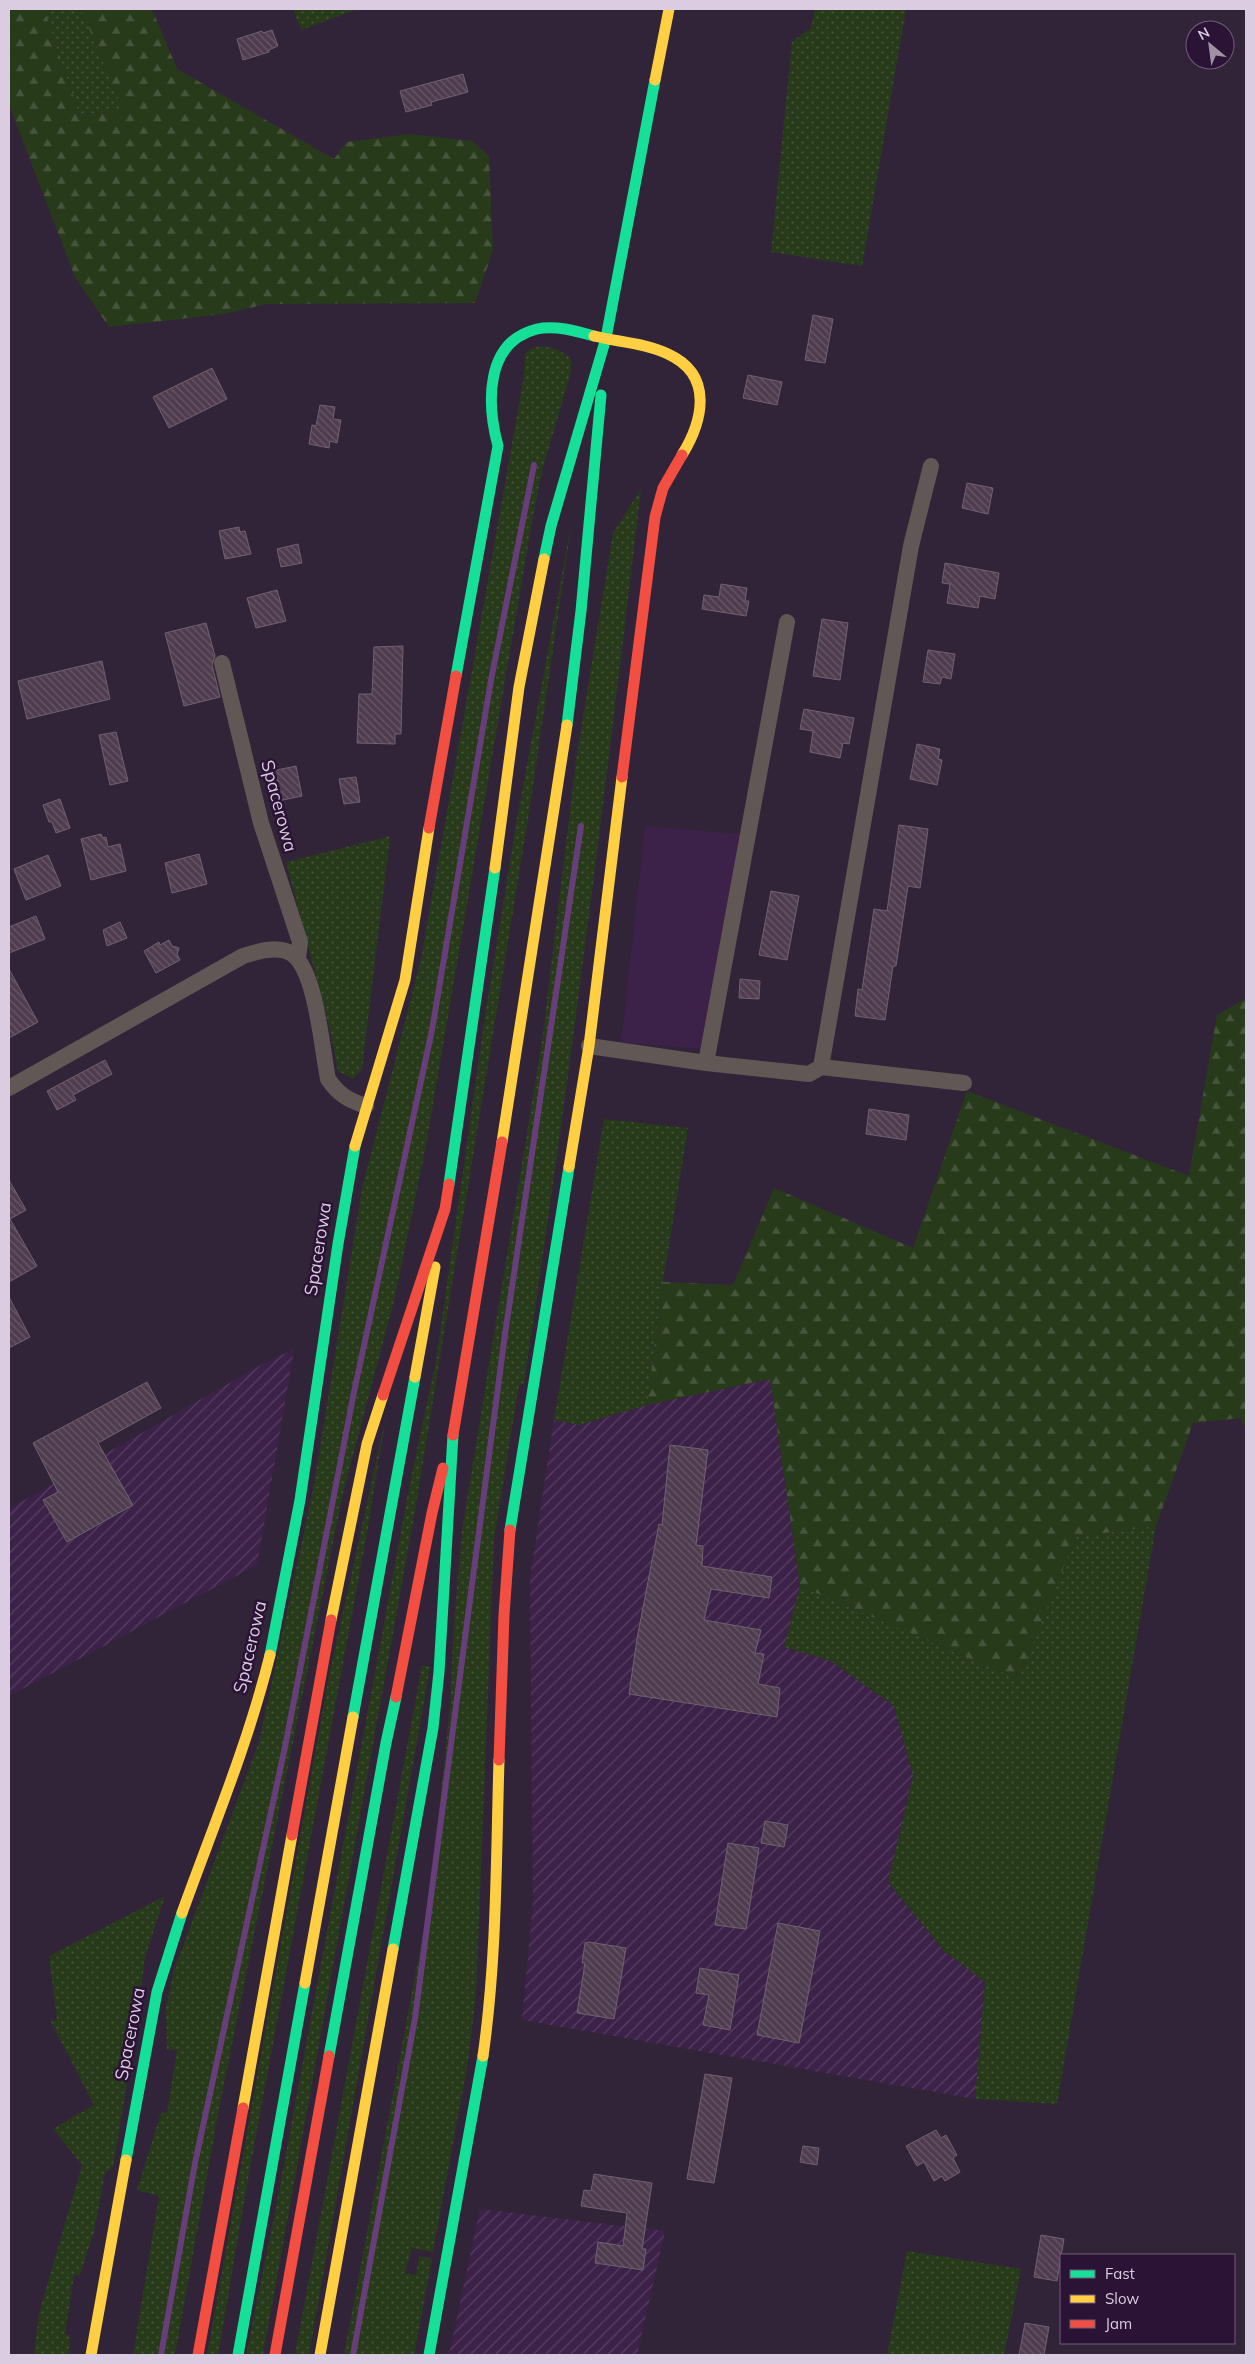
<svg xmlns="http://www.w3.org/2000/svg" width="1255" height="2364" font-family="Mulish,sans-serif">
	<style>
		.built { fill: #3c2148 }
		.industrial { fill: url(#industrial-furrows) }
		.grass { fill: url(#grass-dots) }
		.forest { fill: url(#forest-firs) }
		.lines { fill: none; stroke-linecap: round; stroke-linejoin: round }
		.stream { stroke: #673e79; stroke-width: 6 }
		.building { fill: url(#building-back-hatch); stroke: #706171 }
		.street { stroke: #615856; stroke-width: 16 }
		.fast { stroke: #16e098; stroke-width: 11 }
		.slow { stroke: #ffcf43; stroke-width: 11 }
		.jam { stroke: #f24e42; stroke-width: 11 }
		.labels { text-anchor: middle; stroke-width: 5; stroke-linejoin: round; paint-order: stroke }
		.street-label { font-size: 18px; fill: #dbcce2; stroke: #2b1335 }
	</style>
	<defs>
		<pattern id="industrial-furrows" width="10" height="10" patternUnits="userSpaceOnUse" patternTransform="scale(1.25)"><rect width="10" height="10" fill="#3c2148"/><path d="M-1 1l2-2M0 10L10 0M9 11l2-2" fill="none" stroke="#584062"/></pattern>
		<pattern id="grass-dots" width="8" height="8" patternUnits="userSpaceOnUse" patternTransform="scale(1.25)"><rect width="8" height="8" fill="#273a1a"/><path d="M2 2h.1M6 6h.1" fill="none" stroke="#46553b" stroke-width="1.8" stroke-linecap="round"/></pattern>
		<pattern id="forest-firs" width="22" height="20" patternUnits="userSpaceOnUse" patternTransform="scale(1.25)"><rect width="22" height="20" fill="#273a1a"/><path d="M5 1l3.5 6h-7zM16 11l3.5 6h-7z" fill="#46553b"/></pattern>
		<pattern id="building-back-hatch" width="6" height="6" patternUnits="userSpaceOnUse" patternTransform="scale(1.25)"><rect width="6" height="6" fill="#4f3d4f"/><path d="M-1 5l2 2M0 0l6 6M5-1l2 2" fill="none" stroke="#685868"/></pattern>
	</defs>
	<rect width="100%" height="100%" fill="#322438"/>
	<path class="built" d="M 645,826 L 742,834 L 711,1050 L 621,1042 Z"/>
	<path class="industrial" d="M 294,1349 L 257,1565 L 9,1696 L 9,1509 L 261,1365 Z
		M 771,1379 L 800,1586 L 784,1647 L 831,1661 L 894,1706 L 913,1776 L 888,1882 L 944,1951 L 985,1982 L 975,2099 L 522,2020 L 533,1902 L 530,1579 L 554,1420 L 579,1425 L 647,1405 Z
		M 480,2209 L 665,2231 L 637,2355 L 449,2355 Z"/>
	<path class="grass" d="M 44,9 L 81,9 L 124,111 L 79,114 Z
		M 293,9 L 358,9 L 301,30 Z
		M 815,9 L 906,9 L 862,266 L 771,252 L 792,42 L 811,28 Z
		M 542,346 C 553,348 562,350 571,359 L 571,372 L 542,471 L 533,516 L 425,1151 L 394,1301 L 343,1493 L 218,2114 L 175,2355 L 133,2355 L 159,2196 L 137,2190 L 161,2113 L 167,2112 L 177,2051 L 167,2049 L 166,2008 L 174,1970 L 259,1742 L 313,1490 L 362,1189 L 421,959 L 524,376 L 525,353 L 532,348 Z
		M 641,489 C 606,788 569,1086 524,1383 L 519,1385 L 494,1539 L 476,1995 L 468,2062 L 433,2252 L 412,2248 L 405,2273 L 416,2275 L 419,2256 L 432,2259 L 414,2355 L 344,2355 L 430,1896 L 450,1706 L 454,1622 L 462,1530 L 542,1041 L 577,754 L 613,533 Z
		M 572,520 L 529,813 L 415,1511 L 263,2355 L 246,2355 L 276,2207 L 410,1483 L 436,1361 L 486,1009 L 517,819 Z
		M 390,836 L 362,1069 L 353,1079 L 338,1071 L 330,1030 L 286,862 Z
		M 604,1119 L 688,1128 L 663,1282 L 647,1405 L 579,1425 L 554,1420 Z
		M 386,1416 L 367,1533 L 246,2190 L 218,2355 L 207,2355 L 328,1681 Z
		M 1156,1526 L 1057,2104 L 975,2099 L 985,1982 L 944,1951 L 888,1882 L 913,1776 L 894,1706 L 831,1661 L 784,1647 L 800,1586 L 1018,1679 L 1076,1537 Z
		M 422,1665 L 430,1667 L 309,2355 L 295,2355 Z
		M 165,1896 L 145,1957 L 135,2037 L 113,2167 L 105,2173 L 94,2232 L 80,2275 L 74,2275 L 65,2335 L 69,2335 L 69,2355 L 34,2355 L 39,2313 L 82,2165 L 53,2129 L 94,2105 L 51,2022 L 57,2019 L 49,1956 Z
		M 907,2251 L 1021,2269 L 1004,2355 L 887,2355 Z"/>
	<path class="forest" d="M 9,9 L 44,9 L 79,114 L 123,111 L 81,9 L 152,9 L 177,69 L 334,159 L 347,142 L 409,134 L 472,141 L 489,156 L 493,250 L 475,303 L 266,304 L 224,314 L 109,327 L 75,277 L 9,105 Z
		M 1246,998 L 1246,1428 L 1240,1418 L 1193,1423 L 1156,1526 L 1076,1537 L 1018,1679 L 800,1586 L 770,1379 L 647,1405 L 663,1282 L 733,1285 L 774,1188 L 913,1248 L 967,1091 L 1189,1176 L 1217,1015 Z"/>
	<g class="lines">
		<path class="stream" d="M 161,2355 L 195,2163 L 285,1747 L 354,1392 L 432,1030 L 491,680 L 534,465
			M 353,2355 L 415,2018 L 505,1334 L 581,826"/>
	</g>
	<path class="building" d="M 272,30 L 278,46 L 269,50 L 269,52 L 243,60 L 237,39 L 262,31 L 263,33 Z
		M 463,74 L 468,92 L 431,102 L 432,105 L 406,112 L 400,91 Z
		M 813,315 L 833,319 L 825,363 L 805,360 Z
		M 212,368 L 227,399 L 169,428 L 153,397 Z
		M 748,375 L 782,382 L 777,405 L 743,398 Z
		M 320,405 L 335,407 L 333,419 L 341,420 L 337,443 L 330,441 L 329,448 L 309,444 L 312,425 L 316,426 Z
		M 967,483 L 993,488 L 988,514 L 962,508 Z
		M 239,527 L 240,532 L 245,531 L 251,554 L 225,559 L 219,531 Z
		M 298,544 L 302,563 L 281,567 L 277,549 Z
		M 945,563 L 999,573 L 995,599 L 980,596 L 978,608 L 947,603 L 950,584 L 942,583 Z
		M 721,584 L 747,588 L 745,601 L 749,601 L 746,616 L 702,609 L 704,595 L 719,597 Z
		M 277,590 L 286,621 L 256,628 L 247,598 Z
		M 822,619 L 848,623 L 840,680 L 813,676 Z
		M 206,623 L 215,656 L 212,665 L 220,697 L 184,706 L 165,633 Z
		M 403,646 L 401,734 L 395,734 L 395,744 L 357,743 L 359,694 L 372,694 L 374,647 Z
		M 928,650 L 955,654 L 951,679 L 942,677 L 940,684 L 923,682 Z
		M 102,661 L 110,699 L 27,719 L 18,681 Z
		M 804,709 L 854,718 L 849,744 L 843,743 L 840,758 L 810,752 L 813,731 L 800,729 Z
		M 116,732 L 128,781 L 110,785 L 99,735 Z
		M 917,744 L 940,749 L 938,759 L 942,760 L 937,785 L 910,779 Z
		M 296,766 L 302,796 L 278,801 L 272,771 Z
		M 356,777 L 360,802 L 344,804 L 339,779 Z
		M 60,799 L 70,828 L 56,833 L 52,822 L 49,822 L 43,805 Z
		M 899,825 L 928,829 L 920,888 L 908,886 L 896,966 L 893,966 L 885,1020 L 855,1016 L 858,989 L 862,990 L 874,909 L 887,911 Z
		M 101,834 L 103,838 L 106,837 L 108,847 L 120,844 L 126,871 L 91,880 L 81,839 Z
		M 199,854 L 207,884 L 172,893 L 165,863 Z
		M 48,855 L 61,886 L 26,900 L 14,869 Z
		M 771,891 L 799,896 L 787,960 L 759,955 Z
		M 36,916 L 45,939 L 9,953 L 9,927 Z
		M 120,922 L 127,938 L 107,946 L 103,930 Z
		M 169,940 L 172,946 L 179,948 L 177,954 L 180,960 L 156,973 L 144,951 L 159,942 L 160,945 Z
		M 9,969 L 38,1022 L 9,1038 Z
		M 740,979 L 760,981 L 759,999 L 739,998 Z
		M 105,1060 L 112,1074 L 73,1095 L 76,1100 L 57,1110 L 47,1091 Z
		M 869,1109 L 909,1115 L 906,1140 L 866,1134 Z
		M 9,1180 L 26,1210 L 10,1219 L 37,1266 L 9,1282 Z
		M 9,1297 L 30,1337 L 9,1348 Z
		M 147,1382 L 161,1408 L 98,1443 L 133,1505 L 67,1542 L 43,1500 L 58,1492 L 33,1443 Z
		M 670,1445 L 708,1450 L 696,1545 L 703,1546 L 702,1566 L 772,1577 L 769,1598 L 711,1589 L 704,1620 L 761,1630 L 755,1653 L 764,1654 L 758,1684 L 780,1688 L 777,1717 L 629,1694 L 637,1639 L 659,1524 L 662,1525 Z
		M 765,1821 L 788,1825 L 784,1847 L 761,1843 Z
		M 728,1843 L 759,1848 L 746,1929 L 715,1925 Z
		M 778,1923 L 820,1931 L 799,2043 L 757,2035 Z
		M 589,1942 L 626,1948 L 614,2019 L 577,2013 L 585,1963 L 582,1963 L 585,1943 Z
		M 700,1968 L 739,1975 L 730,2030 L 703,2025 L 709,1995 L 696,1993 Z
		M 705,2074 L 732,2078 L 714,2183 L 687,2179 Z
		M 936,2130 L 941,2138 L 946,2135 L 957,2155 L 953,2158 L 960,2172 L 945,2181 L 942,2176 L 934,2181 L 924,2162 L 917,2166 L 906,2146 Z
		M 803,2146 L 819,2148 L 817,2165 L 800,2162 Z
		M 594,2174 L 652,2183 L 642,2249 L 646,2249 L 643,2270 L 595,2263 L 598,2242 L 623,2246 L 627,2213 L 581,2206 L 584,2190 L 591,2191 Z
		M 1041,2235 L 1064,2239 L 1057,2281 L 1034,2277 Z
		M 1025,2323 L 1049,2327 L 1044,2355 L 1019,2355 Z"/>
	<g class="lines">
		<path class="street" d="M 222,663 L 261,823 L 300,942 L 298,958
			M 589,1046 L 706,1063 L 809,1074 L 821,1067 L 964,1083
			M 706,1063 L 787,622
			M 821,1067 L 911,546 L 931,466
			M 9,1088 L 243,956 C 258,951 279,945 292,954 C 316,970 322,1050 328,1079 C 339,1095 348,1100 366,1106"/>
		<path class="fast" d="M 544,559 L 551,526 L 606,338 L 655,80
			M 456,676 L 498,446 C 487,405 484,342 537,329 C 555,325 576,331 594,336
			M 567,725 L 581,611 L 601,395
			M 449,1184 L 495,868
			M 510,1530 L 569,1167
			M 270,1655 L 300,1500 L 338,1244 L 355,1146
			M 353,1717 L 415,1377
			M 393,1949 L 433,1728 L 439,1672 L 453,1435
			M 329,2056 L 386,1743 L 396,1697
			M 126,2160 L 157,1992 L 182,1913
			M 238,2355 L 305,1983
			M 429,2355 L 483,2056"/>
		<path class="slow" d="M 655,80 L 669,9
			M 594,336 C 618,342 645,343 668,354 C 714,375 703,421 682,455
			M 495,868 L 519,687 L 544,559
			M 502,1142 L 567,725
			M 355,1146 L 405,980 L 429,828
			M 569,1167 L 589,1046 L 622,777
			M 415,1377 L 435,1267
			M 331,1620 L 367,1444 L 383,1395
			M 182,1913 C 213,1827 248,1744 270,1655
			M 305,1983 L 353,1717
			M 483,2056 C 497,1958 496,1859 499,1760
			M 243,2108 L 292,1835
			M 91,2355 L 126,2160
			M 320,2355 L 393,1949"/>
		<path class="jam" d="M 622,777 L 655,517 L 663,488 L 682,455
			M 429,828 L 456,676
			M 383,1395 L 445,1209 L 449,1184
			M 453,1435 L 502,1142
			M 396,1697 L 432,1513 L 443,1468
			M 499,1760 L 504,1615 L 510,1530
			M 292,1835 L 331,1620
			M 198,2355 L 243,2108
			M 275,2355 L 329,2056"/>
	</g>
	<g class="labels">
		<g class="street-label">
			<text transform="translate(279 806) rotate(75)" y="6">Spacerowa</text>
			<text transform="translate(318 1249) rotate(-81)" y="6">Spacerowa</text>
			<text transform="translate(250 1647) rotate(-77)" y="6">Spacerowa</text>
			<text transform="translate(130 2034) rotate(-79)" y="6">Spacerowa</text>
		</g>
	</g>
	<rect width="1255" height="2364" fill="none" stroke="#dbcce2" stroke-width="20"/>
	<rect x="1060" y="2254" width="175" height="90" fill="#2b1335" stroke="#715d7a"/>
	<rect x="1070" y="2270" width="25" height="8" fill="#16e098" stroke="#715d7a"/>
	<text x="1105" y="2279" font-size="15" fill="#dbcce2">Fast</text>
	<rect x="1070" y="2295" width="25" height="8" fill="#ffcf43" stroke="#715d7a"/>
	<text x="1105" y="2304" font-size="15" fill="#dbcce2">Slow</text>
	<rect x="1070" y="2320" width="25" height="8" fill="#f24e42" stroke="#715d7a"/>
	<text x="1105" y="2329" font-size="15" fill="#dbcce2">Jam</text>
	<g transform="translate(1210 45) rotate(331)"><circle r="24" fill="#2b1335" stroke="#715d7a"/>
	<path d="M0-4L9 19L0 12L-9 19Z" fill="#a091a6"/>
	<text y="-8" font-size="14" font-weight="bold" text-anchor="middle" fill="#dbcce2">N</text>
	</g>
</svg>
